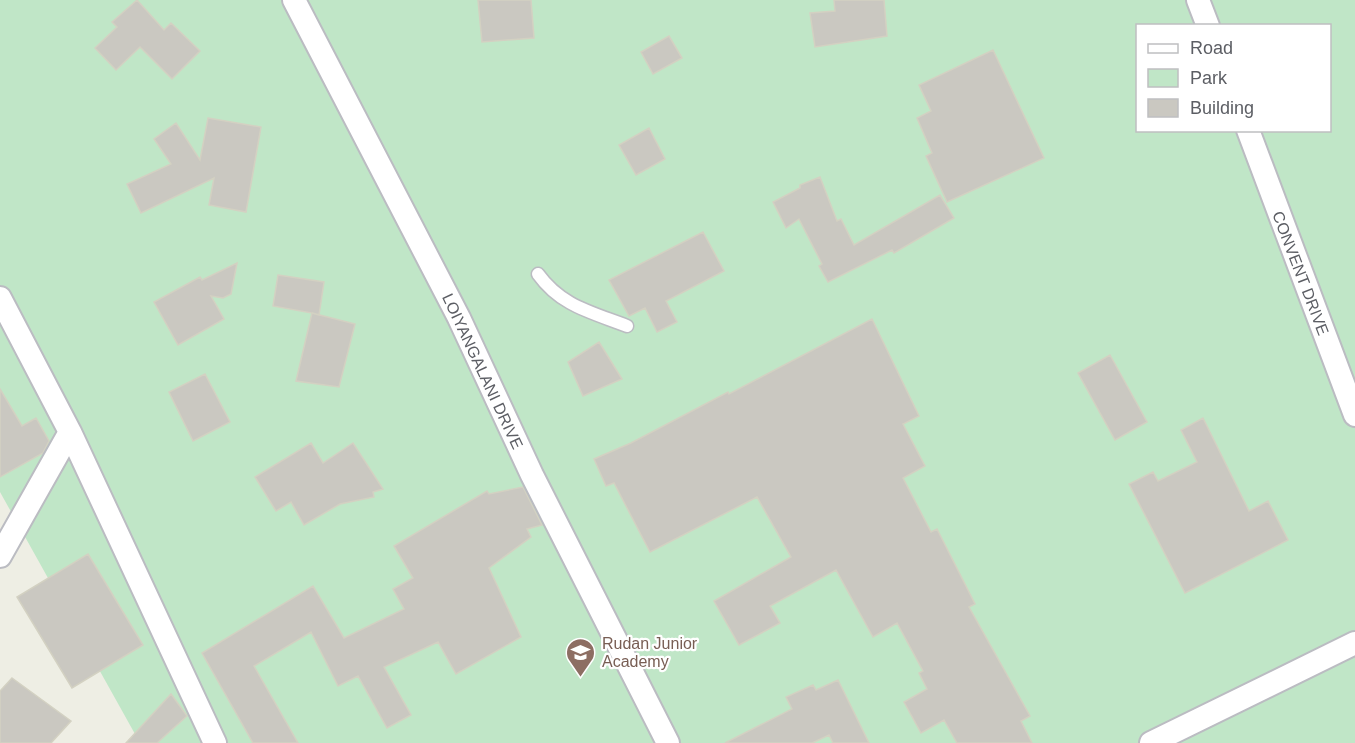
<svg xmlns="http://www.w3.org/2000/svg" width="1355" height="743" font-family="Arial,sans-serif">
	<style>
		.green { fill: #c0e6c7; fill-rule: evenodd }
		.building { fill: #cac8c1; stroke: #d3d1c2; stroke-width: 1.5 }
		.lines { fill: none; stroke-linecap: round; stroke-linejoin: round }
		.lane-casing { stroke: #bbbcc2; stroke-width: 15 }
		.street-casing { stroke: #bbbcc2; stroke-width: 26 }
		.lane { stroke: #fff; stroke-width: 12 }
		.street { stroke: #fff; stroke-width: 22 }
		.labels { text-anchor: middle; stroke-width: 4.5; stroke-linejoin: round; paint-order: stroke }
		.street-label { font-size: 16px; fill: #5c5e64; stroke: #fff }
		.education-label { font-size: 16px; fill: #785e54; stroke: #fff; text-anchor: start }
	</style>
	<rect width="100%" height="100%" fill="#eeeee4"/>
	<path class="green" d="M 0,0 L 1355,0 L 1355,743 L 140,743 L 0,492 ZM 1138,26 L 1330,26 L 1330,130 L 1138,130 Z"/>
	<path class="building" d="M 137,0 L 164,30 L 171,23 L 200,51 L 172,79 L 140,47 L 116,70 L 95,48 L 117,27 L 112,22 Z
		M 478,0 L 531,0 L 534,38 L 482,42 Z
		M 834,0 L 884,0 L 887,36 L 815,47 L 810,13 L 835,11 Z
		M 669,36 L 682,58 L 653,74 L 641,52 Z
		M 993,50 L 1044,158 L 947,202 L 926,156 L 932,153 L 917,118 L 931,111 L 919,85 Z
		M 208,118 L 261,127 L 246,212 L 209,205 L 214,178 L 141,213 L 127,184 L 171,164 L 154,139 L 176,123 L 200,160 Z
		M 649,128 L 665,159 L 636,175 L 619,145 Z
		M 820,177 L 837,221 L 841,219 L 854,245 L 940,195 L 954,218 L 894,253 L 892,250 L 828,282 L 819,266 L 822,264 L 799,219 L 786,228 L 773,202 L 800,188 L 800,185 Z
		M 703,232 L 724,271 L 666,301 L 677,322 L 657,332 L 645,308 L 629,316 L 609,280 Z
		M 237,263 L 231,294 L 223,298 L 211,296 L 224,319 L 178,345 L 154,302 L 200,277 L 202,280 Z
		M 278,275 L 324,282 L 319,315 L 312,313 L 355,324 L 339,387 L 296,381 L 312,313 L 273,306 Z
		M 872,319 L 919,416 L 903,424 L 925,466 L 903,478 L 931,532 L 937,529 L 975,604 L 969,607 L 1030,716 L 1021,721 L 1032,743 L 957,743 L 944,720 L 921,733 L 904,702 L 927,689 L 919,673 L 923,671 L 897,623 L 873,637 L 836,570 L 770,606 L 780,623 L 739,645 L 714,601 L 791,557 L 757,497 L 650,552 L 614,483 L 606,486 L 594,459 L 631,443 L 728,392 L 729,394 Z
		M 599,342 L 622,379 L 583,396 L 568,362 Z
		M 1110,355 L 1147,422 L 1115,440 L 1078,373 Z
		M 205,374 L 230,422 L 193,441 L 169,392 Z
		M 0,389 L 22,426 L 36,418 L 49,441 L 43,453 L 0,477 Z
		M 1203,418 L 1249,511 L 1268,501 L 1288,540 L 1185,593 L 1129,484 L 1153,472 L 1158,481 L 1197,462 L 1181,430 Z
		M 311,443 L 323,463 L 353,443 L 383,489 L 373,492 L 374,497 L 340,504 L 304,525 L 291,502 L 276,511 L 255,477 Z
		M 523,487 L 542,525 L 527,529 L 531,537 L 489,568 L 521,637 L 456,674 L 438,642 L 384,667 L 411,715 L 387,728 L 358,676 L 338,686 L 311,632 L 254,666 L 298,743 L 253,743 L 202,653 L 313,586 L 344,638 L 404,609 L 393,589 L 413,578 L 394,546 L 487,491 L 489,494 Z
		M 88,554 L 143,645 L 72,688 L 17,597 Z
		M 12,678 L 71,721 L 51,743 L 0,743 L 0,691 Z
		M 838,680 L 869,743 L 833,743 L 829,735 L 812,743 L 725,743 L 792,709 L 786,697 L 813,685 L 816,690 Z
		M 171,694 L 187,716 L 157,743 L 126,743 Z"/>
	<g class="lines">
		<defs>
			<path id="lane" d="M 538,274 C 561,306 591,312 627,326"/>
			<path id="street" d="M 294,0 L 459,318 L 532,475 L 668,743
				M 1198,0 L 1208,26
				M 1248,130 L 1355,415
				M 0,298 L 70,432 L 215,743
				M 0,556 L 70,432
				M 1151,743 L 1355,643"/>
		</defs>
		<use href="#lane" class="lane-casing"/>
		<use href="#street" class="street-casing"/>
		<use href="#lane" class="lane"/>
		<use href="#street" class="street"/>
	</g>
	<defs>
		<symbol id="school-pin" viewBox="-11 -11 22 30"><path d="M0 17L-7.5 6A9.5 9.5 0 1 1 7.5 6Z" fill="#8d6e63" stroke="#fff"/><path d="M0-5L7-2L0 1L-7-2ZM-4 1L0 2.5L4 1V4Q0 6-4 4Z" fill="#fff"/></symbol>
	</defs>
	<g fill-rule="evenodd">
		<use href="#school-pin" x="564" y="636" width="33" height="45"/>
	</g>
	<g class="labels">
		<g class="street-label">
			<text transform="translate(1301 273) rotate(69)" y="6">CONVENT DRIVE</text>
			<text transform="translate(483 371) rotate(65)" y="6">LOIYANGALANI DRIVE</text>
		</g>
		<g class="education-label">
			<text x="602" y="649">Rudan Junior<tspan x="602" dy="18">Academy</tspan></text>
		</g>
	</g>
	<rect x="1136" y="24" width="195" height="108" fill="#ffffff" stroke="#bebfc1" stroke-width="1.5"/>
	<rect x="1148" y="44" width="30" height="9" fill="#ffffff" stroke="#bebfc1" stroke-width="1.5"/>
	<text x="1190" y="54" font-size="18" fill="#5c5e64">Road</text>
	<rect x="1148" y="69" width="30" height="18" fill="#c0e6c7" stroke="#bebfc1" stroke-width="1.5"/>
	<text x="1190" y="84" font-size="18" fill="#5c5e64">Park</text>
	<rect x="1148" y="99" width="30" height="18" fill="#cac8c1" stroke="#bebfc1" stroke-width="1.5"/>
	<text x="1190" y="114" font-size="18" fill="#5c5e64">Building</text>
</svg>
